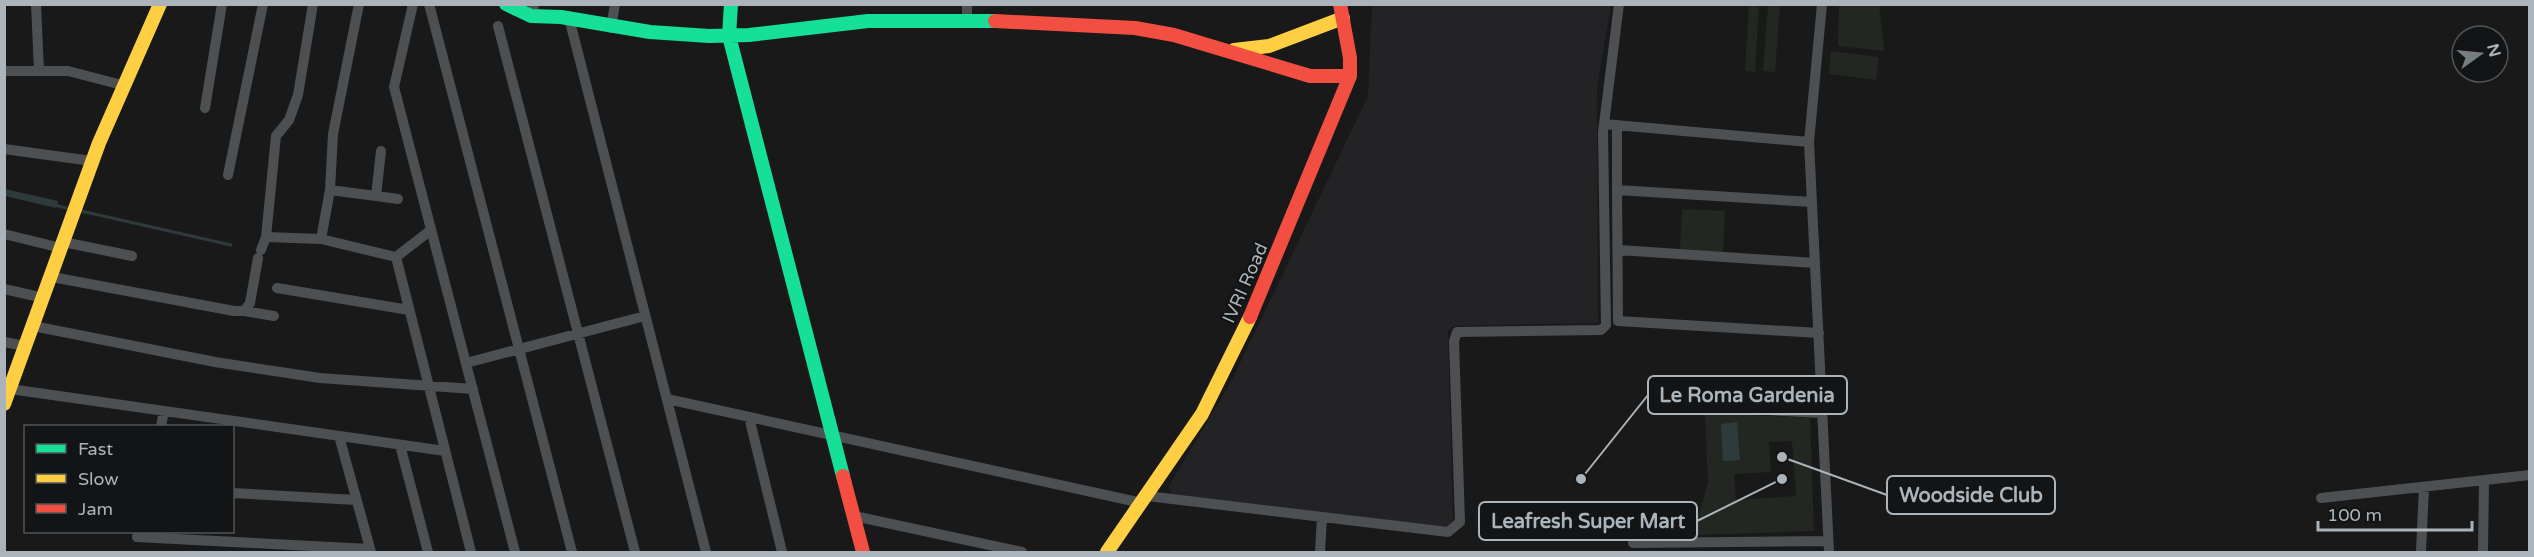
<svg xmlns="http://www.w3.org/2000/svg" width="2534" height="557" font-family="'Varela Round',sans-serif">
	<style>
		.built { fill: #232325 }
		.green { fill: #222821; fill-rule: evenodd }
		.water { fill: #2e3b3c }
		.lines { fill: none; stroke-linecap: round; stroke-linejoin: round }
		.stream { stroke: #2e3b3c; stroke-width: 3 }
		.street { stroke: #4d5052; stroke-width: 10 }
		.fast { stroke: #16e098; stroke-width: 14 }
		.slow { stroke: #ffcf43; stroke-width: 14 }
		.jam { stroke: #f24e42; stroke-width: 14 }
		.labels { text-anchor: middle; stroke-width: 5; stroke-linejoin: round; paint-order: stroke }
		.street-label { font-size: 18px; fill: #aab4ba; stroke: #131415 }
		.leader { fill: none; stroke: #aab4ba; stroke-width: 2 }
		.callout-dot { fill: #aab4ba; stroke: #131415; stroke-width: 2 }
		.callout { fill: #131415; stroke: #aab4ba; stroke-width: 2 }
		.callout-label { font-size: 20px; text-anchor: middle; font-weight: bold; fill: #aab4ba }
	</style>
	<rect width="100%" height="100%" fill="#191919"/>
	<path class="built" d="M 1372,5 L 1611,5 L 1597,88 L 1598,323 L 1454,326 L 1448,331 L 1453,521 L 1445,527 L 1171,494 L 1169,486 L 1232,380 L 1368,96 Z"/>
	<path class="green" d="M 1749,5 L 1759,5 L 1755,72 L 1745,71 Z
		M 1768,5 L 1780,5 L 1775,72 L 1763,71 Z
		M 1839,5 L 1879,5 L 1884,51 L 1838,46 Z
		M 1831,51 L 1879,57 L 1876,80 L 1829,74 Z
		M 1682,209 L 1725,211 L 1723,254 L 1680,252 Z
		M 1705,413 L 1810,418 L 1814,531 L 1637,537 L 1640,522 L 1698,516 L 1708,483 ZM 1792,441 L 1796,496 L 1736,500 L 1734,474 L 1771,472 L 1769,442 Z"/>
	<path class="water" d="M 5,189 L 58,201 L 56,208 L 5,196 Z
		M 1737,422 L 1740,460 L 1723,461 L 1721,424 Z"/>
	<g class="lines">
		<path class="stream" d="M 54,205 L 71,209
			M 81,211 L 231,245"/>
		<path class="street" d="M 36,4 L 39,71
			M 313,4 L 298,95 L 289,120 L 276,136 L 266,237 L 321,239 L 396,257
			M 413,4 L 394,87 L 515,552
			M 429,4 L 572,552
			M 967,4 L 967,21
			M 1822,4 L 1809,142 L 1829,552
			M 532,17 L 534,4
			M 569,18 L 706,552
			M 498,26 L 635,552
			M 611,28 L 615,4
			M 4,71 L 68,71 L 122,85
			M 205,108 L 222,4
			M 1604,124 L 1809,142
			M 1617,125 L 1617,190
			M 4,149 L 92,161
			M 228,175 L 263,4
			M 330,190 L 376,196 L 381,151
			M 376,196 L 398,199
			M 1812,202 L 1617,190 L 1618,321 L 1819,333
			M 431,230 L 396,257 L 471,552
			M 4,234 L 61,248
			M 321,239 L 330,190 L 333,134 L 359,4
			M 63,242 L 132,256
			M 261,250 L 266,237
			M 1619,250 L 1815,263
			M 52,277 L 234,311 L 244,311 L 250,303 L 258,258
			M 277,288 L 409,310
			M 4,289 L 44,298
			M 244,311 L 274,316
			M 33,326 L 215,362 L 320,378 L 473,389
			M 4,342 L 25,346
			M 466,363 L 645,316
			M 10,389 L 445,451
			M 667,399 L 1142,503
			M 1710,407 L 1822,413
			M 749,417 L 782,552
			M 161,426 L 164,411
			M 339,436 L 371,552
			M 400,445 L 428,552
			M 232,493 L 356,500
			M 1147,496 L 1448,532 L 1460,522 L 1454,341 L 1457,332 L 1601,330 L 1606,325 L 1603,132 L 1619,4
			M 2321,498 L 2530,475
			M 854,516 L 1022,552
			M 138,532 L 137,537 L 370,549
			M 1633,543 L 1828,541
			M 1320,552 L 1322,517
			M 2421,552 L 2424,487
			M 2483,552 L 2484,480"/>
		<path class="fast" d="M 506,4 L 531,16 L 561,17 L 650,32 L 709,36 L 749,35 L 868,21 L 995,21
			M 731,4 L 729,36 L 843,476"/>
		<path class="slow" d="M 1234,50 L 1269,46 L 1343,18
			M 4,404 L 99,143 L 160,4
			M 1107,552 L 1202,414 L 1250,317"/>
		<path class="jam" d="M 995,21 L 1135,28 L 1174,35 L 1310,76 L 1350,76
			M 1250,317 L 1350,76 L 1350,58 L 1340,4
			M 843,476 L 863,552"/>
	</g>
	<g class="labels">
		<g class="street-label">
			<text transform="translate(1245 283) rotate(-66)" y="6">IVRI Road</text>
		</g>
	</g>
	<path class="leader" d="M1581 479L1648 395M1782 457L1887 495M1782 479L1697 521"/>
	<g class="callout-dot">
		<circle cx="1581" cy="479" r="6"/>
		<circle cx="1782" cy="457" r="6"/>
		<circle cx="1782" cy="479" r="6"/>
	</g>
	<g class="callout">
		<rect x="1648" y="376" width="199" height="38" rx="6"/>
		<rect x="1887" y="476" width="168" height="38" rx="6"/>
		<rect x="1479" y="502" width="218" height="38" rx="6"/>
	</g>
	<g class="callout-label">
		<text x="1747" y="402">Le Roma Gardenia</text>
		<text x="1971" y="502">Woodside Club</text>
		<text x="1588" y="528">Leafresh Super Mart</text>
	</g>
	<rect width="2534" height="557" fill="none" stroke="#aab4ba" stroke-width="12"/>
	<rect x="24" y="425" width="210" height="108" fill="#131415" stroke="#4f5457" stroke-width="1.5"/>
	<rect x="36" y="444" width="30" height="9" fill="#16e098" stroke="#4f5457" stroke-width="1.5"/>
	<text x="78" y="455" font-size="18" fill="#aab4ba">Fast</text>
	<rect x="36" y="474" width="30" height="9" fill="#ffcf43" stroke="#4f5457" stroke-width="1.5"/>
	<text x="78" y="485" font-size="18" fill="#aab4ba">Slow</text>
	<rect x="36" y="504" width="30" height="9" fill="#f24e42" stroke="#4f5457" stroke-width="1.5"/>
	<text x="78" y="515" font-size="18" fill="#aab4ba">Jam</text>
	<g transform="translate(2480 54) rotate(75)"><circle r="28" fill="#131415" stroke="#4f5457" stroke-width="1.5"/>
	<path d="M0-4.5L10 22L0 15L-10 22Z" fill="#777e82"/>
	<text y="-9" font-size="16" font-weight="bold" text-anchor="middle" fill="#aab4ba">N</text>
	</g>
	<path d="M2318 521v9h154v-9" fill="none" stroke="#aab4ba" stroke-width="3"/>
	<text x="2327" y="521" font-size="18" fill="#aab4ba" stroke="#131415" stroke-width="4.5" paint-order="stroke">100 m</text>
</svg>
